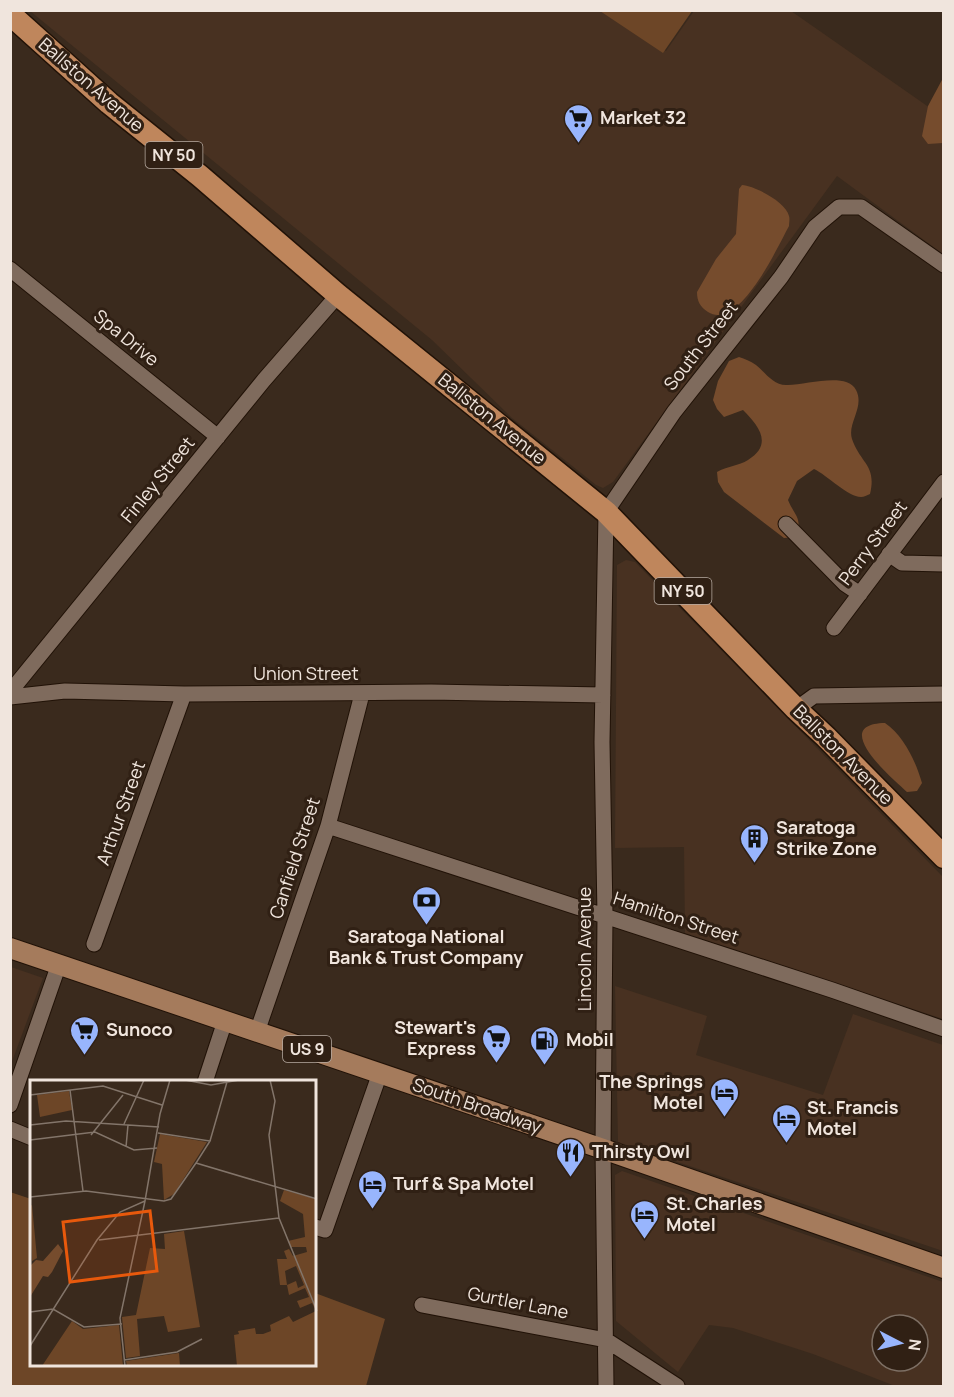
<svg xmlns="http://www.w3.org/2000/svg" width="954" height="1397" font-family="Manrope,sans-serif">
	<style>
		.built { fill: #483121; fill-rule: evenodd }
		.green { fill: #6d4627 }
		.forest { fill: #764c2d }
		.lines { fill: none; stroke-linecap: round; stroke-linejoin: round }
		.minor-casing { stroke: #211207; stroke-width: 17 }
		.major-casing { stroke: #211207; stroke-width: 22 }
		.highway-casing { stroke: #211207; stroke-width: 25 }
		.minor { stroke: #7f6b5d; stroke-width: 15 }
		.major { stroke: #a57b5c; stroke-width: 20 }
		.highway { stroke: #bf865c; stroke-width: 22 }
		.labels { text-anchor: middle; stroke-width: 6; stroke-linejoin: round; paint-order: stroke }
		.shield { fill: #302014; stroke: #b6aaa1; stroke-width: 1.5 }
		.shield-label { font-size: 16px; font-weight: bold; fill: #f0e5dd }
		.street-label { font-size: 18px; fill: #f0e5dd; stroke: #302014 }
		.poi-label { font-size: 18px; font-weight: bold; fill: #f0e5dd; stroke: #302014; text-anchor: start }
		.inset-road { fill: none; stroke: #83756a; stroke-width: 1.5 }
		.view { fill: #e8590c; fill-opacity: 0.15; stroke: #e8590c; stroke-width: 3 }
		.inset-edge { fill: none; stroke: #f0e5dd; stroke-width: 3 }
	</style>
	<rect width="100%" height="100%" fill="#3a2a1d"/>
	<path class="built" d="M 30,11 L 605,11 L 666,51 L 694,11 L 791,11 L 943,117 L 943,254 L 837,176 L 613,482 L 603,488 L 596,485 L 512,418 L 432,340 Z
		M 626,560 L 635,562 L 943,877 L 943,1019 L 685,933 L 684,847 L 615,848 L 617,565 Z
		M 11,967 L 43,978 L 11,1064 L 10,967 Z
		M 615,986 L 707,1016 L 696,1055 L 823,1095 L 853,1014 L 943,1045 L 943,1251 L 618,1142 Z
		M 622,1171 L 943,1282 L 943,1386 L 895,1386 L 813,1354 L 733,1328 L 709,1325 L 678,1372 L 616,1321 L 615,1175 ZM 882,1325 L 918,1325 L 918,1361 L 882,1361 Z"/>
	<path class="green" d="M 600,11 L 692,11 L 663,53 Z
		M 10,1192 L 31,1199 L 32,1366 L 315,1366 L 315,1293 L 385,1319 L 366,1386 L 11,1386 Z"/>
	<path class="forest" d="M 943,78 L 943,143 L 928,144 L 922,136 L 928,106 Z
		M 742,185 C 755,186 786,202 789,216 C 790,219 789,223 789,226 C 778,246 739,332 708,312 C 700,307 697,301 697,292 L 716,259 L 736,234 L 739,189 Z
		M 739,357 C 745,359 750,361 756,365 C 765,372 773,385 786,385 C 804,386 846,371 856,390 C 865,407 847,423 852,439 C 860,463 877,465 870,494 C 867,495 864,497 861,497 C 848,497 827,475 814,469 L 797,481 L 788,500 C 794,515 804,519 795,537 L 784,538 L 724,492 L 718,482 L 717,472 C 727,466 739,466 748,460 C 774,444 758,425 743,410 L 724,417 L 717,409 L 713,400 L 718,381 L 729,361 Z
		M 885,723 C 904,736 916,762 922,783 L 917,791 L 907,792 C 893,779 828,724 885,723 Z"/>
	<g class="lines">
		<defs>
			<path id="minor" d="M 10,269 L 218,437
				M 786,524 L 845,584 L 860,594
				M 889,554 L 902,563 L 944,564
				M 834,628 L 944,482
				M 10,692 L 264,380 L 338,295
				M 10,697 L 65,691 L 184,694 L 431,692 L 603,695
				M 796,709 L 814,696 L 944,694
				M 328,826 L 832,990 L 944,1029
				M 94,944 L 184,694
				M 257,1032 L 328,826 L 362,694
				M 205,1082 L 225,1021
				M 10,1105 L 59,964
				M 10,1129 L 32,1138
				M 315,1227 L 325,1230 L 380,1073
				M 422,1305 L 606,1340 L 677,1386
				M 606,1386 L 603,1149 L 605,915 L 602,742 L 606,512 L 674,412 L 781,277 L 815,227 L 839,207 L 861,207 L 944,265"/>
			<path id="major" d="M 10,948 L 603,1149 L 944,1268"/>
			<path id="highway" d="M 10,14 L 109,103 L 200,176 L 338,295 L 606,512 L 796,709 L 826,737 L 944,857"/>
		</defs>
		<use href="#minor" class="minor-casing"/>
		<use href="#major" class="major-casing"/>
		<use href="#highway" class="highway-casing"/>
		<use href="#minor" class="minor"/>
		<use href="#major" class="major"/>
		<use href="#highway" class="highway"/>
	</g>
	<defs>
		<symbol id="supermarket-pin" viewBox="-11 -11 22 30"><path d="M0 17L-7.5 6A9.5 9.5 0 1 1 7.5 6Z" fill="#98b5fd" stroke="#302014"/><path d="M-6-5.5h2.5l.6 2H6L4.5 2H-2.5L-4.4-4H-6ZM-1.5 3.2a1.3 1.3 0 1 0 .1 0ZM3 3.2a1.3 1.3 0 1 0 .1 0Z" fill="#111"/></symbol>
		<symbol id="building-pin" viewBox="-11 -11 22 30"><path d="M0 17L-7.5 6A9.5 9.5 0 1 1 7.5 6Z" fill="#98b5fd" stroke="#302014"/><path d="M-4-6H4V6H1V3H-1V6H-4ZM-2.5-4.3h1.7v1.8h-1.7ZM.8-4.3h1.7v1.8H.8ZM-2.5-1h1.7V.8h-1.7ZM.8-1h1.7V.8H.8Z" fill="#111"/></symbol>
		<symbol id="bank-pin" viewBox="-11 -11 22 30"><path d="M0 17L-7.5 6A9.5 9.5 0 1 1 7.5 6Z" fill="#98b5fd" stroke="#302014"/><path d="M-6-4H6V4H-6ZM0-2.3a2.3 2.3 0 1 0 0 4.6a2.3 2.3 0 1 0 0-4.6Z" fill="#111"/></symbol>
		<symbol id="fuel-pin" viewBox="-11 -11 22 30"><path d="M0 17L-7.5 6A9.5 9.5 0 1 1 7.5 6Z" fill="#98b5fd" stroke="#302014"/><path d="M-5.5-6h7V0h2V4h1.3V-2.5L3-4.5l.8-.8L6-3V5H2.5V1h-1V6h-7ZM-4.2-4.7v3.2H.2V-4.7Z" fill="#111"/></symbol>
		<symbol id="hotel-pin" viewBox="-11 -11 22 30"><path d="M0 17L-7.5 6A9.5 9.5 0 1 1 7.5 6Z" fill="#98b5fd" stroke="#302014"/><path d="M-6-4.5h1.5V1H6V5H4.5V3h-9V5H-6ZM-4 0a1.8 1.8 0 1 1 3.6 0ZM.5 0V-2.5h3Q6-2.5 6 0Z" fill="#111"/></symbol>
		<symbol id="restaurant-pin" viewBox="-11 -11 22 30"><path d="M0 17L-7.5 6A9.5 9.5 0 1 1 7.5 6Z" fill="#98b5fd" stroke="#302014"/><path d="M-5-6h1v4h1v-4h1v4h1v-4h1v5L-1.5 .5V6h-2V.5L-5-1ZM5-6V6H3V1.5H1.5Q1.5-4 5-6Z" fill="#111"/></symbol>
	</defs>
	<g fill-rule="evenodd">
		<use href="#supermarket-pin" x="562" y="102" width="33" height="45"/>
		<use href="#building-pin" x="738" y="822" width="33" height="45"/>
		<use href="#bank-pin" x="410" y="884" width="33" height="45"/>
		<use href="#supermarket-pin" x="68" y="1014" width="33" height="45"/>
		<use href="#supermarket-pin" x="480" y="1022" width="33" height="45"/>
		<use href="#fuel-pin" x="528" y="1024" width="33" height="45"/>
		<use href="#hotel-pin" x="708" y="1076" width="33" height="45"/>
		<use href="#hotel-pin" x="770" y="1102" width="33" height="45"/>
		<use href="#restaurant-pin" x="554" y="1136" width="33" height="45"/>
		<use href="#hotel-pin" x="356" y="1168" width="33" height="45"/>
		<use href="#hotel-pin" x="628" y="1198" width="33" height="45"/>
	</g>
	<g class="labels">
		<g class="shield">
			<rect x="145.5" y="142" width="57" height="26" rx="4.5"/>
			<rect x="654.5" y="578" width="57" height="26" rx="4.5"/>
			<rect x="283" y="1036" width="48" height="26" rx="4.5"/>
		</g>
		<g class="shield-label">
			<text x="174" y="161">NY 50</text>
			<text x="683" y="597">NY 50</text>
			<text x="307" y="1055">US 9</text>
		</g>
		<g class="street-label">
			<text transform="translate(91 85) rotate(41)" y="6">Ballston Avenue</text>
			<text transform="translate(126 338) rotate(39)" y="6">Spa Drive</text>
			<text transform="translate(701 346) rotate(-52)" y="6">South Street</text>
			<text transform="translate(492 419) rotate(39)" y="6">Ballston Avenue</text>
			<text transform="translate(158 480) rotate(-51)" y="6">Finley Street</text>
			<text transform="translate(873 543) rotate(-53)" y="6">Perry Street</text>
			<text x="306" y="680">Union Street</text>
			<text transform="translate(843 755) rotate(45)" y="6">Ballston Avenue</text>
			<text transform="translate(121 813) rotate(-70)" y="6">Arthur Street</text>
			<text transform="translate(295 858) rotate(-72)" y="6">Canfield Street</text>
			<text transform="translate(676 918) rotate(18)" y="6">Hamilton Street</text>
			<text transform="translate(585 949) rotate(-90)" y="6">Lincoln Avenue</text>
			<text transform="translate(477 1106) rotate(19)" y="6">South Broadway</text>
			<text transform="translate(518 1303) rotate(11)" y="6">Gurtler Lane</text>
		</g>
		<g class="poi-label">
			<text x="600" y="124">Market 32</text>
			<text x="776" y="834">Saratoga<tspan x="776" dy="21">Strike Zone</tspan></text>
			<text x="426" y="943" text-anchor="middle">Saratoga National<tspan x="426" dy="21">Bank &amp; Trust Company</tspan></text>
			<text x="476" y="1034" text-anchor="end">Stewart's<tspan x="476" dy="21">Express</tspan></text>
			<text x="106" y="1036">Sunoco</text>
			<text x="566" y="1046">Mobil</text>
			<text x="703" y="1088" text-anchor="end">The Springs<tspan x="703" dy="21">Motel</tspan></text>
			<text x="807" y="1114">St. Francis<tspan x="807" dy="21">Motel</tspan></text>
			<text x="592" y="1158">Thirsty Owl</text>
			<text x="393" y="1190">Turf &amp; Spa Motel</text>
			<text x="666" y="1210">St. Charles<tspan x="666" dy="21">Motel</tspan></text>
		</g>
	</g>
	<g transform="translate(30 1080)">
		<rect width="286" height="286" fill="#3a2a1d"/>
		<path d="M 39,11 L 42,30 L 10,37 L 7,15 ZM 130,54 L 177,62 L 144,114 L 134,120 L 132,84 L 124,82 ZM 254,110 L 286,119 L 286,286 L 207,286 L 204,255 L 209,254 L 208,251 L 225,248 L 226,254 L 233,254 L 241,251 L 240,245 L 259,236 L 263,242 L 286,231 L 282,223 L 270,228 L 267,221 L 279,217 L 275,208 L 259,215 L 257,205 L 250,205 L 247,179 L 257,179 L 254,171 L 259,169 L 263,176 L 277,172 L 276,167 L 261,167 L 258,161 L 275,157 L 273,134 L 250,121 ZM 266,186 L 274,205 L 268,208 L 266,201 L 257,205 L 255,191 ZM 2,125 L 7,178 L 2,181 L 0,126 ZM 154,151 L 170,247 L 138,252 L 134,236 L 107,239 L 110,276 L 96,278 L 92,237 L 106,235 L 120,168 L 135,169 L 134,154 ZM 42,241 L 53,249 L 89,245 L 93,286 L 12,286 ZM 149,273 L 150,286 L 97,286 L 96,281 Z" fill="#6d4627" fill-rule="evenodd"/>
		<path d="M 28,164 L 33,171 L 22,192 L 18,197 L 13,196 L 0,217 L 0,186 L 6,180 L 13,181 Z" fill="#764c2d"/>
		<path class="inset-road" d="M 155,0 L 181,5 L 209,0M 240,0 L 245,21 L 239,55 L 249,138 L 287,231M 40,10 L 53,111M 0,15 L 73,6 L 132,25M 94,44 L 114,0M 0,45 L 36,41 L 129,47M 128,53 L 180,61 L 166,83 L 287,119M 61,55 L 93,15M 0,60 L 65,52 L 104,70 L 127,68M 180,61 L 197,2M 96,67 L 98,45M 0,117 L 56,111 L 134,121 L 141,119 L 166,83M 69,160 L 249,138M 0,232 L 23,229 L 54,247 L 92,244M 0,266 L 67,160 L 90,132 L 115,121 L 130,34 L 140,0M 94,280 L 147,272 L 172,259M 95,286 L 90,238 L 115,121"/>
		<path class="view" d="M 120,131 L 127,191 L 40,202 L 33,142 Z"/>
		<rect width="286" height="286" class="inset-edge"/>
	</g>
	<rect width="954" height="1397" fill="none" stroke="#f0e5dd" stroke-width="24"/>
	<g transform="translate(900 1343) rotate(97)"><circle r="28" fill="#302014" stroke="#7d6f64" stroke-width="1.5"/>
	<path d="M0-4.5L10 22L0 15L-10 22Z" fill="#98b5fd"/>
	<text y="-9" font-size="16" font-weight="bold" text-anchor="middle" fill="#f0e5dd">N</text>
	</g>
</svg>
